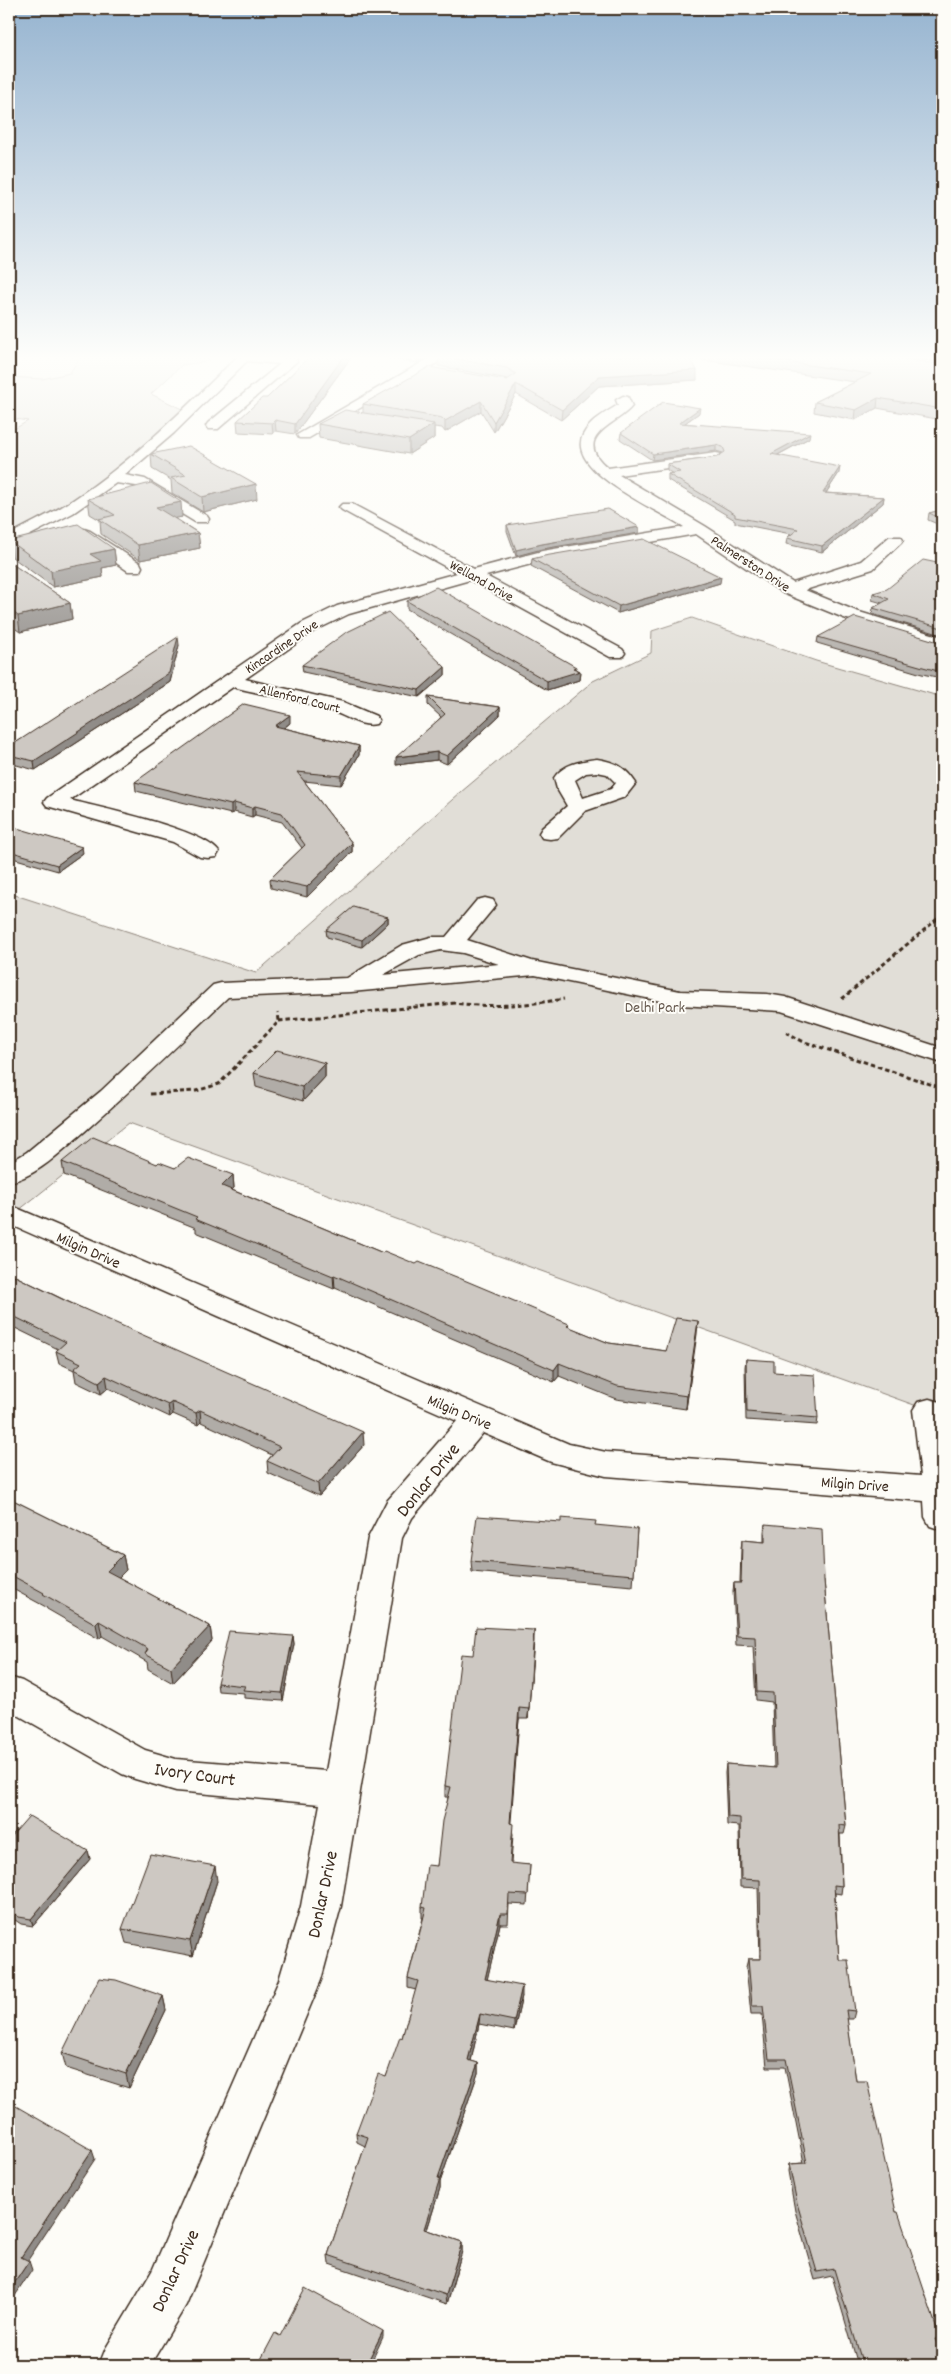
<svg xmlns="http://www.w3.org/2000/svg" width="951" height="2374" font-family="Dekko,sans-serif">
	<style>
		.built { fill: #efece7 }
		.green { fill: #e1ded7; stroke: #8e847a }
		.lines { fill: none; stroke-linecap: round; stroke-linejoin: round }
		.minor-casing { stroke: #3b2a1e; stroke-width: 3 }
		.path { stroke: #3b2a1e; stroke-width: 3; stroke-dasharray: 4.5 3; stroke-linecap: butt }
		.minor { fill: #fdfcf7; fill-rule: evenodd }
		.wall { fill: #b0aca7; stroke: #3b2a1e }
		.shaded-wall { fill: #908c88; stroke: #3b2a1e }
		.building { fill: #cdc8c2; stroke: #3b2a1e }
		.labels { text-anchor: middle; stroke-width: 4; stroke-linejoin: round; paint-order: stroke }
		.far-street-label { font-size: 14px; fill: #3b2a1e; stroke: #fdfcf7 }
		.park-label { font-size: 16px; fill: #64574c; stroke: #fdfcf7 }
		.street-label { font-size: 16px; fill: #3b2a1e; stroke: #fdfcf7 }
		.near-street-label { font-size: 19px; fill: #3b2a1e; stroke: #fdfcf7 }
	</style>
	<rect width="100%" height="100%" fill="#fdfcf7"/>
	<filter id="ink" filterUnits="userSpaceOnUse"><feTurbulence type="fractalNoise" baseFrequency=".02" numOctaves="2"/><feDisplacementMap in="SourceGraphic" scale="10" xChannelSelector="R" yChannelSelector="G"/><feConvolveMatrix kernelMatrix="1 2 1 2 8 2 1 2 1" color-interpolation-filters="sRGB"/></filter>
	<g filter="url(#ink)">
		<path class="built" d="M 9,356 L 77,356 L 79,358 L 70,373 L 42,379 L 9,377 Z"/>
		<path class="green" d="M 77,356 L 200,356 L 209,361 L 182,365 L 151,394 L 188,412 L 59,515 L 9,541 L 9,432 L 28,421 L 9,418 L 9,377 L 42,379 L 70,373 L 79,358 Z
			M 692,618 L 816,661 L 942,697 L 942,1415 L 129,1123 L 9,1218 L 9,893 L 256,973 L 461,792 L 593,681 L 651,653 L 652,631 Z"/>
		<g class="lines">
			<defs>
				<path id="minor" d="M 238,356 L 296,358 L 297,361 L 218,429 L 208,429 L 206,426 L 208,423 L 280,364 L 247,361 L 174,433 L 125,475 L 145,479 L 207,516 L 209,519 L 207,522 L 195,522 L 136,486 L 116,483 L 73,513 L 9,546 L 9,535 C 30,523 53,513 73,500 C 134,460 186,407 238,356 Z
					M 433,356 L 449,356 L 309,438 L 299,438 L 297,435 Z
					M 623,396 L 628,397 L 632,406 C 619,424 569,436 608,468 L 716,453 L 721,454 L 723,457 L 716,461 L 619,475 L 705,526 L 793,583 L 861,561 L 889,537 L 901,537 L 903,540 L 901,543 L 873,569 L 805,590 L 856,611 L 942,637 L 942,648 L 844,618 L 783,593 L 696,534 L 543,561 L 486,576 L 622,649 L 625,653 L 622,657 L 610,657 L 470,580 L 349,614 L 314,631 L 245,679 L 343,702 L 376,716 L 379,720 L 376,724 C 363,727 351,719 339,714 C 306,700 267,696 233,687 L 70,800 C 101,808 203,829 219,852 L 216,857 L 208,858 L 200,857 L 173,842 L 47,806 L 44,802 L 47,798 L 302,623 L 337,606 L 457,573 L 342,510 L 339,507 L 342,504 L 352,504 L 474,569 L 542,551 L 684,527 C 660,511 565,471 583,435 C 590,421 605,413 618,405 L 616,400 Z
					M 84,529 L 90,531 L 140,563 L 142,567 L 140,571 L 128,571 L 78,537 L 76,534 L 78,531 Z
					M 597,759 C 616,762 625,767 636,783 L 625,797 L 585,811 L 558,838 L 550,839 L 542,838 L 539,833 L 542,828 L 567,806 L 557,789 L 554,778 C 563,764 581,761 597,759 ZM 597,772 L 607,774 L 616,783 L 611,789 L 583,798 L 575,780 L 586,773 Z
					M 485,898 L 493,900 L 496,905 L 467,940 L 532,961 L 680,991 L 767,994 L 785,997 L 942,1048 L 942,1063 L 781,1011 L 680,1005 L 535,975 L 351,992 L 228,997 C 180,1043 133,1089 84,1132 C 61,1151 38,1176 9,1182 L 9,1163 L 27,1152 L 101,1091 L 213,985 L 221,983 L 347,978 L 402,945 L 431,937 L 446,937 L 477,900 ZM 441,950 L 463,953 L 499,964 L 383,975 L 419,955 Z
					M 12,1206 L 569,1444 L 606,1452 L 921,1476 L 913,1410 L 918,1402 L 929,1399 L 940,1402 L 942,1406 L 942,1530 L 930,1526 L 925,1517 L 924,1501 L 606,1476 L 551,1462 L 483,1433 L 412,1518 L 402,1538 L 341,1906 L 321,1980 L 186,2305 L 150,2365 L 99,2365 L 106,2348 L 152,2271 L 279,1980 L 301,1906 L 320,1804 L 176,1791 L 135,1779 L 122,1774 L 9,1710 L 9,1677 L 22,1681 L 145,1750 L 176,1759 L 326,1771 L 368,1538 L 387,1501 L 457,1421 L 9,1224 L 9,1207 Z"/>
			</defs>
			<use href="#minor" class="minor-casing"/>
			<path class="path" d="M 842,999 L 942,915
				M 279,1021 L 455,1003 C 492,1008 527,1005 564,999
				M 786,1032 L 802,1041 L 942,1088
				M 150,1094 L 196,1091 L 219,1084 L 279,1021 L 278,1012"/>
			<use href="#minor" class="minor"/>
		</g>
		<path class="wall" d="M 310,356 L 352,356 L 295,434 L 276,431 L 273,434 L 238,432 L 237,421 L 267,398 Z
			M 375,356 L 429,356 L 418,363 Z
			M 438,356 L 887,356 L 942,365 L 942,420 L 877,408 L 855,420 L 814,412 L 815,402 L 855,382 L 690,358 L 697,380 L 599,386 L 561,420 L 516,394 L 494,432 L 481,411 L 445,432 L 442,428 L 434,427 L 434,438 L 409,454 L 319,438 L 318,424 L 363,413 L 363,404 L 507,380 L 508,379 L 438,366 Z
			M 899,356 L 942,356 L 942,363 Z
			M 699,413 L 685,423 L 809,438 L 778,455 L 839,473 L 826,493 L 884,497 L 883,503 L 822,552 L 786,544 L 787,538 L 791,534 L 735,523 L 735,520 L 668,480 L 668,474 L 673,474 L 667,470 L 667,464 L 717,457 L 723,453 L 716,451 L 652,460 L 620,439 L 621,433 Z
			M 151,454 L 257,499 L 203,512 L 172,493 L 171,480 L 152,469 Z
			M 88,499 L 182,517 L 175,518 L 198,533 L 200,548 L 140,560 L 101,534 L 100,520 L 90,514 Z
			M 942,510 L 942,526 L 928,520 L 929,513 Z
			M 507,525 L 639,527 L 639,533 L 542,549 L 516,556 L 507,531 Z
			M 10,541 L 114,549 L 116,565 L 102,568 L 103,577 L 53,587 L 12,557 Z
			M 532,559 L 720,583 L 618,613 L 531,566 Z
			M 9,562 L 70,603 L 72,619 L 20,632 L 9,624 Z
			M 873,593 L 942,603 L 942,635 L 872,614 L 873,608 L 882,603 L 872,600 Z
			M 407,601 L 576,669 L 580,671 L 579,680 L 547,690 L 407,609 Z
			M 818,637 L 942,643 L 942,678 L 922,674 L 817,643 Z
			M 179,645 L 170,682 L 35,770 L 9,763 L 9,747 Z
			M 302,665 L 445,667 L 445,675 L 419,697 L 303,672 Z
			M 428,697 L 500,707 L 500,715 L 447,764 L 437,760 L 396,765 L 441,717 L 428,705 Z
			M 290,723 L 284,728 L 359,746 L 359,755 L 341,785 L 304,781 L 352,843 L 352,852 L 307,897 L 271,888 L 270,879 L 302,848 L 282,822 L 255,815 L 252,817 L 234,812 L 231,814 L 136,791 L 135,782 Z
			M 9,827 L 83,853 L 58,871 L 9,857 Z
			M 388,917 L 388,923 L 362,947 L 327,937 L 326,930 Z
			M 325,1063 L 325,1077 L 303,1101 L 256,1087 L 254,1073 Z
			M 62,1162 L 157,1164 L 175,1168 L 233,1175 L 234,1188 L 232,1190 L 383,1253 L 609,1343 L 666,1351 L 698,1321 L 686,1409 L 616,1399 L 559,1376 L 554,1382 L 335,1288 L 334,1289 L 196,1232 L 196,1228 L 64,1175 Z
			M 9,1273 L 364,1445 L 319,1496 L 268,1473 L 267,1461 L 272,1455 L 201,1422 L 198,1425 L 173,1414 L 170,1417 L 108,1388 L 101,1394 L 76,1382 L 74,1370 L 59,1363 L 56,1351 L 58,1349 L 9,1325 Z
			M 746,1359 L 774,1372 L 818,1418 L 817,1425 L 746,1420 L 745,1367 Z
			M 9,1498 L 123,1555 L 126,1570 L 118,1577 L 210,1626 L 212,1641 L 173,1683 L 148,1669 L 147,1662 L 102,1636 L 99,1639 L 47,1609 L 46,1607 L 9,1587 Z
			M 765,1524 L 824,1580 L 846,1826 L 844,1834 L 840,1834 L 842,1886 L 841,1894 L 835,1893 L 839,1960 L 855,2011 L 853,2019 L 847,2019 L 856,2081 L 896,2212 L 940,2338 L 938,2344 L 942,2365 L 858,2365 L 832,2276 L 815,2280 L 795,2211 L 788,2171 L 789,2164 L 804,2163 L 785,2067 L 767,2067 L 762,2014 L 751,2014 L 746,1967 L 748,1959 L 760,1959 L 758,1888 L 740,1887 L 739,1826 L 727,1825 L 725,1773 L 726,1764 L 774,1768 L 772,1702 L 756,1700 L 753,1646 L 736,1645 L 733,1591 L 734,1583 L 740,1583 L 741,1549 L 742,1540 L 764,1542 L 764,1532 Z
			M 637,1529 L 633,1586 L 472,1572 L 471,1561 Z
			M 534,1630 L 528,1719 L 519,1719 L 510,1823 L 513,1834 L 511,1864 L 530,1865 L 527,1905 L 509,1904 L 508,1924 L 500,1924 L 487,1979 L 522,1996 L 514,2031 L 479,2024 L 471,2061 L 478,2063 L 478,2073 L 440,2182 L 440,2188 L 427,2230 L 462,2242 L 462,2251 L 447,2304 L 329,2264 L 328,2255 L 365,2146 L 357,2142 L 356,2133 L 386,2077 L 402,2038 L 416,1990 L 408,1988 L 408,1978 L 423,1918 L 422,1918 L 422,1907 L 437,1866 L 448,1797 L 445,1797 L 445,1786 L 473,1655 Z
			M 293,1636 L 294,1644 L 283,1701 L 244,1698 L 244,1693 L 218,1691 L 217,1683 Z
			M 9,1839 L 88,1851 L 90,1859 L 33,1926 L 21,1924 L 9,1916 Z
			M 217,1881 L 193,1956 L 126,1943 L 122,1929 Z
			M 163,1996 L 166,2010 L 129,2088 L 66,2068 L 62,2053 Z"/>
		<path class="shaded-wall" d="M 9,356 L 16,356 L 9,360 Z
			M 344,356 L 352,356 L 295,434 L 295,424 Z
			M 418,356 L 429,356 L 418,363 Z
			M 697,370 L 697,380 L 599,386 L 561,420 L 562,410 L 599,376 Z
			M 516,384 L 516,394 L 494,432 L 494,422 Z
			M 878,398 L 877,408 L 855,420 L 856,410 Z
			M 481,401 L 481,411 L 445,432 L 445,421 Z
			M 700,408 L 699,413 L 678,428 L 679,423 Z
			M 275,420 L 276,431 L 273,434 L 272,423 Z
			M 434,424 L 434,438 L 409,454 L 409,440 Z
			M 810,433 L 809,438 L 770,459 L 771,454 Z
			M 716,445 L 716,451 L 652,460 L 653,454 Z
			M 840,467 L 839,473 L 822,499 L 823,493 Z
			M 256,484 L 257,499 L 203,512 L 202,497 Z
			M 884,497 L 883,503 L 822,552 L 822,546 Z
			M 181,502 L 182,517 L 158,522 L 156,507 Z
			M 639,527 L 639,533 L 542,549 L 516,556 L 516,550 L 542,544 Z
			M 198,533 L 200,548 L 140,560 L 138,545 Z
			M 114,549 L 116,565 L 102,568 L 103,577 L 53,587 L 51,571 L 90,554 Z
			M 721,577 L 720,583 L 618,613 L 619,606 Z
			M 942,593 L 942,598 L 933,607 L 934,601 Z
			M 70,603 L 72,619 L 20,632 L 18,616 Z
			M 178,637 L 179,645 L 170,682 L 35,770 L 34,761 Z
			M 445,667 L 445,675 L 419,697 L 419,690 Z
			M 576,667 L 576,672 L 580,671 L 579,680 L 547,690 L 547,681 Z
			M 500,707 L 500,715 L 447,764 L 447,756 Z
			M 290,715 L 290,723 L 276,734 L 275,726 Z
			M 359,746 L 359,755 L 341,785 L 341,776 Z
			M 437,752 L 437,760 L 396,765 L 396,757 Z
			M 12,768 L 13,774 L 9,777 L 9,770 Z
			M 234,803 L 234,812 L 231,814 L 231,805 Z
			M 255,806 L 255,815 L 252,817 L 252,808 Z
			M 352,843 L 352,852 L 307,897 L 307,887 Z
			M 82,847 L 83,853 L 58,871 L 57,865 Z
			M 388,917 L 388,923 L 362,947 L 362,940 Z
			M 325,1063 L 325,1077 L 303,1101 L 302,1087 Z
			M 233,1175 L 234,1188 L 223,1198 L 222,1186 Z
			M 334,1275 L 335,1288 L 334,1289 L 333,1276 Z
			M 698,1321 L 697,1334 L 686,1409 L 687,1396 Z
			M 559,1363 L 559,1376 L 554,1382 L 554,1370 Z
			M 106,1376 L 108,1388 L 101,1394 L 99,1382 Z
			M 172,1402 L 173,1414 L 170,1417 L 168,1405 Z
			M 200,1410 L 201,1422 L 198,1425 L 196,1413 Z
			M 363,1432 L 364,1445 L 319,1496 L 318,1484 Z
			M 123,1555 L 126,1570 L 110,1586 L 107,1571 Z
			M 99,1621 L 102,1636 L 99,1639 L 96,1624 Z
			M 210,1626 L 212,1641 L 173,1683 L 171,1668 Z
			M 534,1630 L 534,1641 L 528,1719 L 529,1709 Z
			M 293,1636 L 294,1644 L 283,1701 L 282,1693 Z
			M 519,1708 L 519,1719 L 510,1834 L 510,1823 Z
			M 88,1851 L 90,1859 L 33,1926 L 31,1919 Z
			M 215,1866 L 217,1881 L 193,1956 L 190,1941 Z
			M 500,1914 L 500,1924 L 485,1989 L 485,1979 Z
			M 522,1986 L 522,1996 L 514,2031 L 514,2021 Z
			M 163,1996 L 166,2010 L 129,2088 L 126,2074 Z
			M 480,2014 L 479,2024 L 469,2070 L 468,2060 Z
			M 478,2063 L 478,2073 L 440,2182 L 440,2188 L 424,2239 L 424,2229 L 438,2178 Z
			M 92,2150 L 95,2159 L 24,2266 L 21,2257 Z
			M 462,2242 L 462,2251 L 447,2304 L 446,2295 Z
			M 29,2261 L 32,2270 L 9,2305 L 9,2291 Z
			M 383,2331 L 383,2337 L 370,2365 L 366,2365 Z"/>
		<path class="building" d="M 310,356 L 344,356 L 295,424 L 275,420 L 272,423 L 237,421 L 262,398 L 267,398 Z
			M 439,356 L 689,356 L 697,370 L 599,376 L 562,410 L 516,384 L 494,422 L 481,401 L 445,421 L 442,418 L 363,404 L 429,367 L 507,380 L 516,374 L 507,368 Z
			M 745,356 L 887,356 L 942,365 L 942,409 L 878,398 L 856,410 L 815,402 L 871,374 Z
			M 663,402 L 700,408 L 679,423 L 810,433 L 771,454 L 840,467 L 823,493 L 884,497 L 822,546 L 787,538 L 798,529 L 735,517 L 735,514 L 668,474 L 680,472 L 667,464 L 717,457 L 725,452 L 723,447 L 716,445 L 653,454 L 621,433 Z
			M 345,410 L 434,424 L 409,440 L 318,424 Z
			M 189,446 L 256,484 L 202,497 L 171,478 L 186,475 L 151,454 Z
			M 151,483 L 181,502 L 156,507 L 198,533 L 138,545 L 99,519 L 115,515 L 88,499 Z
			M 608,509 L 639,527 L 542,544 L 516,550 L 507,525 Z
			M 942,510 L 942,519 L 929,513 Z
			M 78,524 L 114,549 L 90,554 L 101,561 L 51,571 L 10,541 Z
			M 644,539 L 721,577 L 619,606 L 532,559 L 544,556 Z
			M 923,560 L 942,564 L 942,593 L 934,601 L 942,603 L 942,628 L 873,608 L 889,599 L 873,593 L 887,589 Z
			M 9,562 L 70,603 L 18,616 L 9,609 Z
			M 436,587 L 576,667 L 573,668 L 580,671 L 547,681 L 407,601 Z
			M 388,612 L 445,667 L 419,690 L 302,665 L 345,633 Z
			M 855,617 L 942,643 L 942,672 L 923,667 L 818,637 Z
			M 178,637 L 169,673 L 34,761 L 9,755 L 9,747 Z
			M 428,697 L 500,707 L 447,756 L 437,752 L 396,757 L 445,714 Z
			M 244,704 L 290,715 L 275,726 L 359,746 L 341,776 L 297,772 L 352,843 L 307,887 L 270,879 L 305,845 L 282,813 L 255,806 L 252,808 L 234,803 L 231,805 L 135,782 Z
			M 10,826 L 82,847 L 57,865 L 9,851 L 9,827 Z
			M 353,907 L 388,917 L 362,940 L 326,930 Z
			M 277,1050 L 325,1063 L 302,1087 L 254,1073 Z
			M 93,1137 L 157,1164 L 159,1162 L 175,1168 L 188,1158 L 233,1175 L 222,1186 L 383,1253 L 384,1251 L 416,1264 L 419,1262 L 464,1280 L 569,1324 L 567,1326 L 609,1343 L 666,1351 L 676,1318 L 698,1321 L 687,1396 L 617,1386 L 559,1363 L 554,1370 L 334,1275 L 333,1276 L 195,1219 L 197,1217 L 62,1162 Z
			M 9,1273 L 66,1301 L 363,1432 L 318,1484 L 267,1461 L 280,1447 L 200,1410 L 196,1413 L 172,1402 L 168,1405 L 106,1376 L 99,1382 L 74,1369 L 81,1363 L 56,1351 L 66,1342 L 9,1314 Z
			M 746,1359 L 774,1361 L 774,1372 L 815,1375 L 818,1418 L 747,1412 Z
			M 9,1498 L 123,1555 L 107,1571 L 210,1626 L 171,1668 L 145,1654 L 148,1649 L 99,1621 L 96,1624 L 43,1594 L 44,1593 L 9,1574 Z
			M 477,1516 L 561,1522 L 561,1518 L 596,1521 L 595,1525 L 637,1529 L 634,1575 L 471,1561 Z
			M 765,1524 L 822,1529 L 824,1580 L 846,1826 L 839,1825 L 842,1886 L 834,1885 L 839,1960 L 848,1960 L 855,2011 L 846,2010 L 856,2081 L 867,2081 L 896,2212 L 898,2212 L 940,2338 L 935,2339 L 942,2353 L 942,2365 L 863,2365 L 834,2269 L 817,2272 L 797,2203 L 789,2164 L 807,2163 L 786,2059 L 769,2059 L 763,2006 L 752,2006 L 748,1959 L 761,1959 L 760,1880 L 741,1879 L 740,1818 L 728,1817 L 726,1764 L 776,1768 L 773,1693 L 757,1692 L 755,1637 L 737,1636 L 734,1583 L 741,1583 L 742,1540 L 765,1542 Z
			M 476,1627 L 534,1630 L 529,1709 L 519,1708 L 510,1823 L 513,1824 L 510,1863 L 530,1865 L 528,1895 L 509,1894 L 508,1914 L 500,1914 L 485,1979 L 522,1986 L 514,2021 L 480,2014 L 468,2060 L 478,2063 L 438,2178 L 440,2178 L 424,2229 L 462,2242 L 446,2295 L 328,2255 L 368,2137 L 356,2133 L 378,2074 L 386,2077 L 400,2037 L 402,2038 L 418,1981 L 408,1978 L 426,1908 L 422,1907 L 427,1865 L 437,1866 L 442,1821 L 451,1787 L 445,1786 L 461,1654 L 473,1655 Z
			M 229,1631 L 293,1636 L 282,1693 L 243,1690 L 245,1686 L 217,1683 Z
			M 29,1816 L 88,1851 L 31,1919 L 19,1917 L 9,1910 L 9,1839 Z
			M 150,1854 L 215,1866 L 190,1941 L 122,1929 Z
			M 99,1978 L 116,1980 L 163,1996 L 126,2074 L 62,2053 Z
			M 14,2105 L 92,2150 L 21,2257 L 29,2261 L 9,2291 L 9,2112 Z
			M 305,2288 L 383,2331 L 366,2365 L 258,2365 L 275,2333 L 280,2336 Z"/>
	</g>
	<linearGradient id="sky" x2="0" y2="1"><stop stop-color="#96b4d0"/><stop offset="0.52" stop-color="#fefefb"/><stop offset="1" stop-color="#fefefb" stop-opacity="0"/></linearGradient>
	<rect width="951" height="688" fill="url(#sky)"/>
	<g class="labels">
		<g class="far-street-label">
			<text transform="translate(751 563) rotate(33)" y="5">Palmerston Drive</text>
			<text transform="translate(482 580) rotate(29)" y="5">Welland Drive</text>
			<text transform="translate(281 646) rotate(-34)" y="5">Kincardine Drive</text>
			<text transform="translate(300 698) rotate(14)" y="5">Allenford Court</text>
		</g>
		<g class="park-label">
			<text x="655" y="1012">Delhi Park</text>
		</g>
		<g class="street-label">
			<text transform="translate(89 1249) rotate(24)" y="6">Milgin Drive</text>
			<text transform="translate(460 1411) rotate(23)" y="6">Milgin Drive</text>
			<text transform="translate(855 1483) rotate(4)" y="6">Milgin Drive</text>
		</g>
		<g class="near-street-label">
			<text transform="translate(427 1479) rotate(-51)" y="7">Donlar Drive</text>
			<text transform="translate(195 1773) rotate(8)" y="7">Ivory Court</text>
			<text transform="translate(321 1894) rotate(-78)" y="7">Donlar Drive</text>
			<text transform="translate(174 2270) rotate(-65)" y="7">Donlar Drive</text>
		</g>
	</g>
	<rect width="951" height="2374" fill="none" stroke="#fdfcf7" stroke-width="30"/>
	<rect x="15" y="15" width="921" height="2344" fill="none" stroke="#3b2a1e" stroke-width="2" filter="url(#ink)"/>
</svg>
